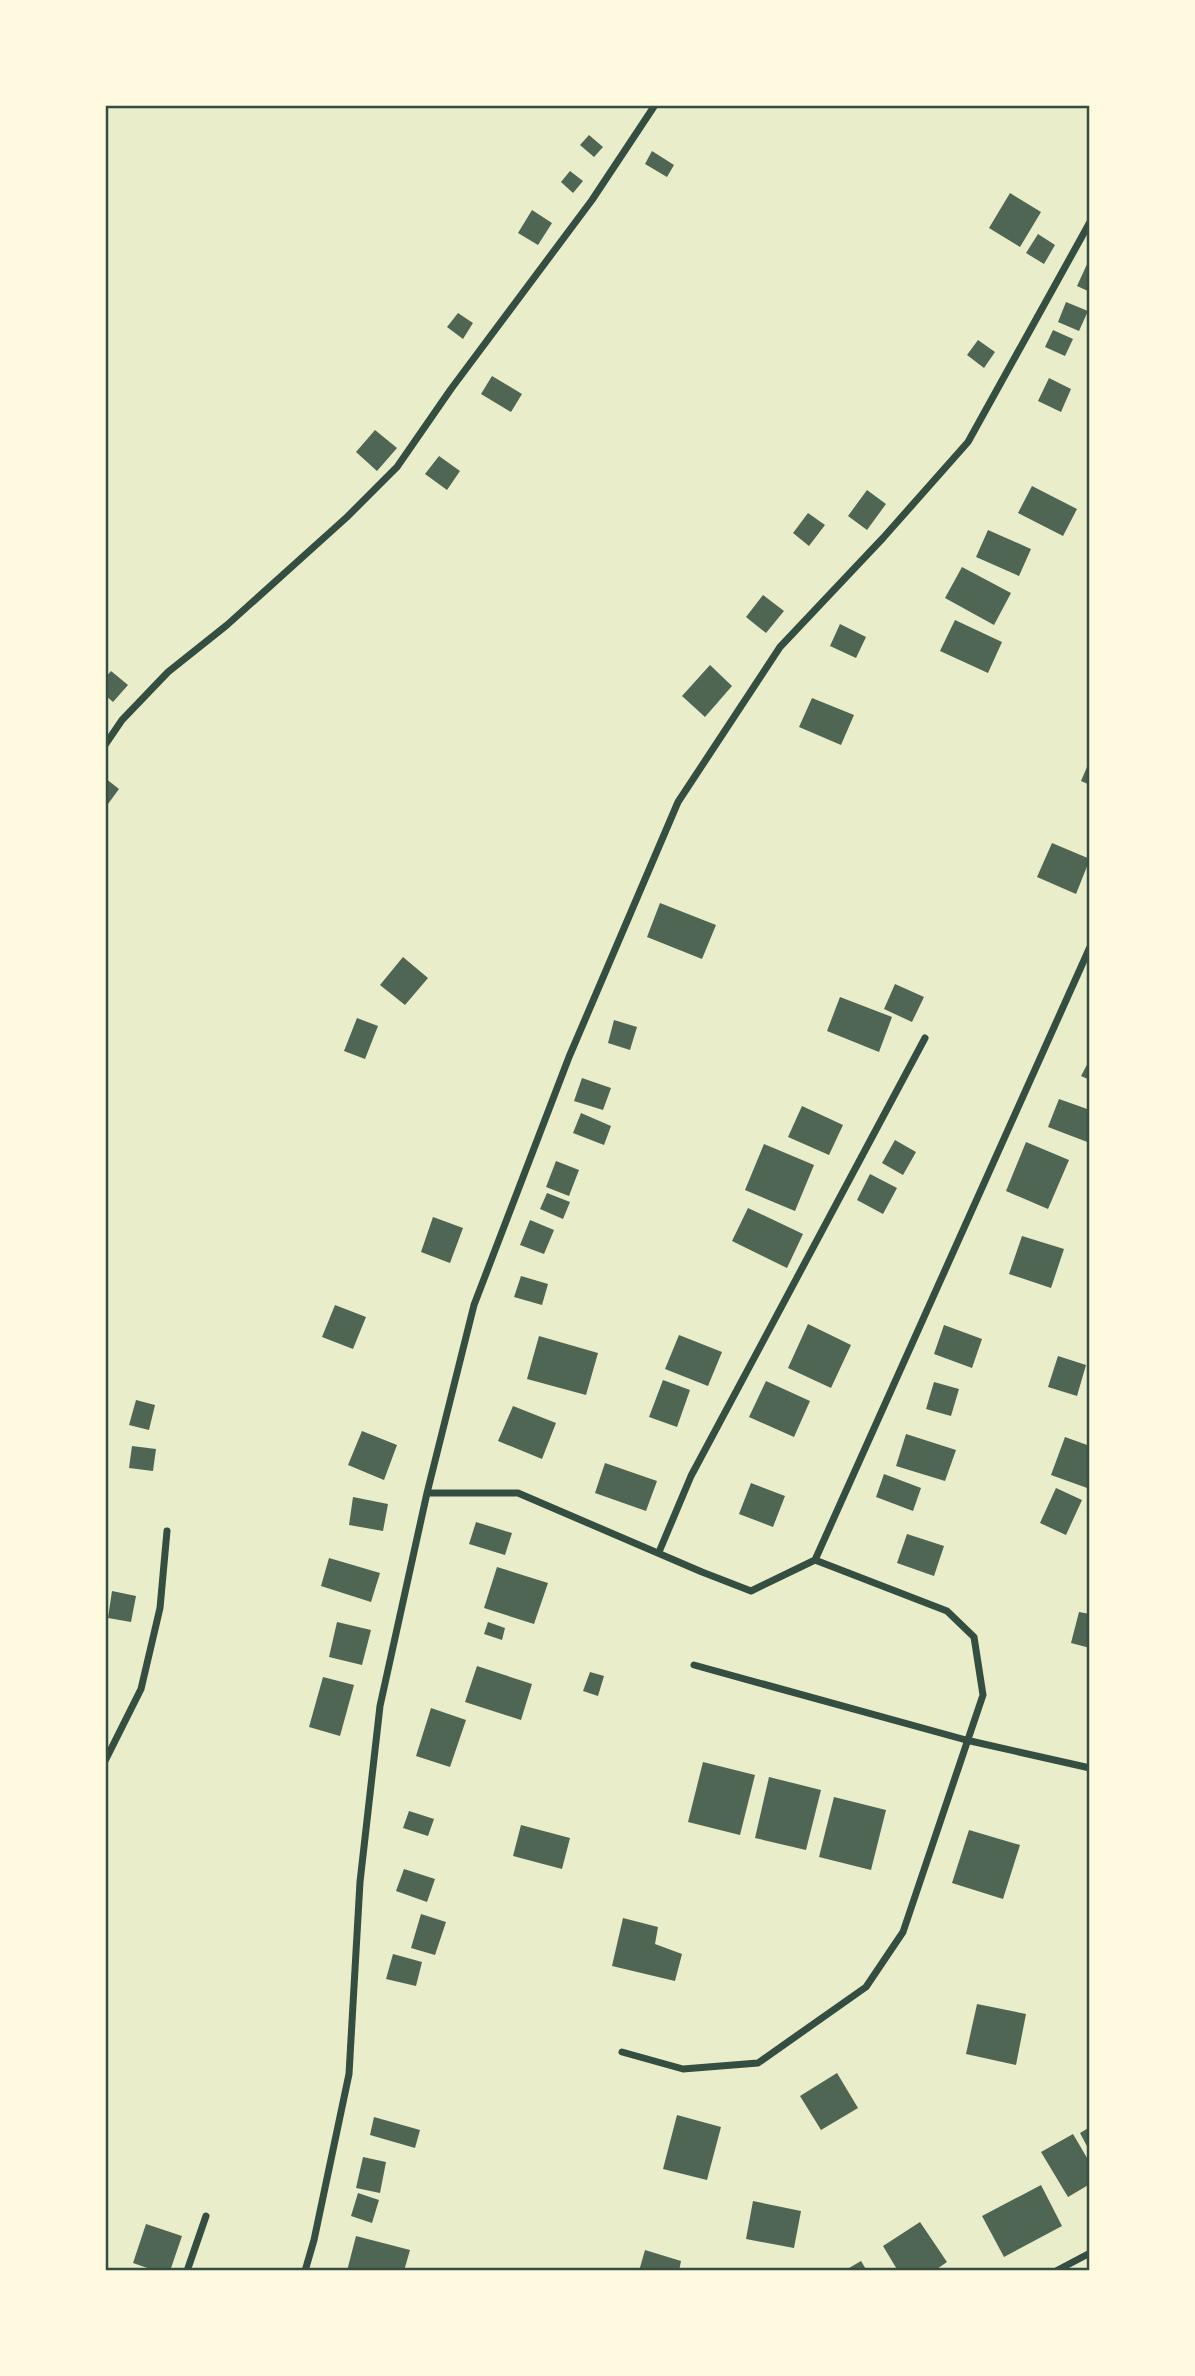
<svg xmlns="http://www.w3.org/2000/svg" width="1195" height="2376" font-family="'Exo 2',sans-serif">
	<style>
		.building { fill: #4f6655 }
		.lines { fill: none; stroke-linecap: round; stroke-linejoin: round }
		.minor { stroke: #344e41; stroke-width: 7 }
		.neatline { fill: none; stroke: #344e41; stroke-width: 2.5 }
	</style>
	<rect width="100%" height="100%" fill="#e9edc9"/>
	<path class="building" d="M 589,135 L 603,147 L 594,157 L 580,145 Z
		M 652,151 L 674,165 L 667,177 L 645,164 Z
		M 570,171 L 583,181 L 573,193 L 561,182 Z
		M 1010,193 L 1041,212 L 1020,247 L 989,228 Z
		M 532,210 L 552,223 L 538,245 L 518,233 Z
		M 1038,234 L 1055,245 L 1044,264 L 1026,253 Z
		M 1088,262 L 1090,263 L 1090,292 L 1077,286 Z
		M 1066,302 L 1088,311 L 1079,331 L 1058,322 Z
		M 458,313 L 473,323 L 463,339 L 447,327 Z
		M 1053,330 L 1073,339 L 1065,356 L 1045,347 Z
		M 978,340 L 995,352 L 984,368 L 967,355 Z
		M 492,376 L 522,394 L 511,412 L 481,394 Z
		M 1049,378 L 1071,389 L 1061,412 L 1038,401 Z
		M 375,430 L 397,448 L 377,471 L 356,452 Z
		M 439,456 L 460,471 L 447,490 L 425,474 Z
		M 1032,486 L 1077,509 L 1063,536 L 1018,513 Z
		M 867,490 L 886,504 L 867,530 L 848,516 Z
		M 808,513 L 825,525 L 809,546 L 793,533 Z
		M 988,530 L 1031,549 L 1019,576 L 976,557 Z
		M 962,567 L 1011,593 L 994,625 L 945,598 Z
		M 763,595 L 784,611 L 766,633 L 746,617 Z
		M 955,620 L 1002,642 L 988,673 L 940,651 Z
		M 840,624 L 866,637 L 856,658 L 830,646 Z
		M 710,665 L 732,686 L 705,717 L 682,696 Z
		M 111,671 L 128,685 L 113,702 L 105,695 L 105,678 Z
		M 812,698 L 854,715 L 841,745 L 799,727 Z
		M 1090,760 L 1090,785 L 1081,781 Z
		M 105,778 L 119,789 L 105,808 Z
		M 1052,843 L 1090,859 L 1076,894 L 1037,877 Z
		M 660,903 L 716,925 L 702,959 L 647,937 Z
		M 403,957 L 428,978 L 405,1005 L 380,985 Z
		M 895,984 L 924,997 L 912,1022 L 884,1009 Z
		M 840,997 L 892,1017 L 879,1052 L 827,1031 Z
		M 357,1018 L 378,1026 L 365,1059 L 344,1051 Z
		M 614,1020 L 637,1027 L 630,1050 L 608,1043 Z
		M 1090,1059 L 1090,1080 L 1081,1076 Z
		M 582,1078 L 611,1088 L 603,1110 L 574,1101 Z
		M 1059,1099 L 1090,1110 L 1090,1143 L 1048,1127 Z
		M 802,1106 L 843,1125 L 829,1155 L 788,1137 Z
		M 581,1113 L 611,1126 L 604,1145 L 573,1133 Z
		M 895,1140 L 916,1152 L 903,1175 L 882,1163 Z
		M 1026,1142 L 1069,1160 L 1048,1209 L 1006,1191 Z
		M 764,1144 L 814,1165 L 795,1211 L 745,1190 Z
		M 556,1161 L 579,1170 L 569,1196 L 546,1187 Z
		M 870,1174 L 897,1188 L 883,1214 L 857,1200 Z
		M 547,1193 L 570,1202 L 563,1219 L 540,1209 Z
		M 748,1208 L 803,1234 L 787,1268 L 732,1241 Z
		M 433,1217 L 463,1228 L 450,1263 L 421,1252 Z
		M 530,1220 L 554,1230 L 544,1254 L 520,1245 Z
		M 1022,1236 L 1064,1249 L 1051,1288 L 1009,1274 Z
		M 521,1276 L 548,1284 L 542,1305 L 514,1297 Z
		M 335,1305 L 366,1317 L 353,1349 L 322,1337 Z
		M 808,1324 L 851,1345 L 831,1388 L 788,1368 Z
		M 944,1325 L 982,1339 L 972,1368 L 934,1354 Z
		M 679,1335 L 722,1352 L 708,1386 L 665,1369 Z
		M 539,1336 L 598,1353 L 586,1395 L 527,1379 Z
		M 1058,1356 L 1086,1365 L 1077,1396 L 1048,1387 Z
		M 663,1380 L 690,1390 L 677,1427 L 649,1417 Z
		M 766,1381 L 810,1401 L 794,1437 L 749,1417 Z
		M 934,1382 L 959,1389 L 951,1416 L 926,1409 Z
		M 136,1400 L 155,1405 L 149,1430 L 129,1425 Z
		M 513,1406 L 556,1423 L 542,1459 L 498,1441 Z
		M 362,1431 L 397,1445 L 384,1480 L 348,1465 Z
		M 906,1434 L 956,1450 L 945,1481 L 896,1466 Z
		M 1065,1437 L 1090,1446 L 1090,1489 L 1051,1475 Z
		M 132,1446 L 156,1449 L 153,1471 L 129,1468 Z
		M 605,1463 L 657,1481 L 646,1511 L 595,1493 Z
		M 884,1474 L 921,1488 L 913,1511 L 876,1497 Z
		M 751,1483 L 785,1496 L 773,1527 L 739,1514 Z
		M 1056,1488 L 1082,1500 L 1066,1535 L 1040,1523 Z
		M 353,1497 L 388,1504 L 383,1531 L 349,1525 Z
		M 476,1522 L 512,1533 L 505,1555 L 469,1544 Z
		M 907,1534 L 944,1546 L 934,1576 L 897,1563 Z
		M 329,1558 L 380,1573 L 371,1602 L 321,1586 Z
		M 497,1567 L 548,1583 L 534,1624 L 484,1608 Z
		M 112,1591 L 136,1596 L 131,1622 L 108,1618 Z
		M 1079,1612 L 1090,1614 L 1090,1648 L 1071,1643 Z
		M 337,1622 L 371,1630 L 362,1665 L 329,1657 Z
		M 488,1622 L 505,1628 L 502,1640 L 484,1634 Z
		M 477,1666 L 532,1684 L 521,1720 L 465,1702 Z
		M 590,1672 L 604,1676 L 598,1696 L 583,1691 Z
		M 323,1677 L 354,1685 L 340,1736 L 309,1727 Z
		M 431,1708 L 466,1720 L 450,1767 L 416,1756 Z
		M 703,1762 L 755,1775 L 740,1835 L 688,1822 Z
		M 769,1777 L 821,1790 L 806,1850 L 755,1838 Z
		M 834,1797 L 886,1810 L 871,1870 L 819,1857 Z
		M 409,1811 L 434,1819 L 428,1836 L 403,1828 Z
		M 521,1825 L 570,1838 L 562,1869 L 513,1856 Z
		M 969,1830 L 1020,1845 L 1003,1899 L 952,1883 Z
		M 404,1869 L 435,1879 L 427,1902 L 396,1891 Z
		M 421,1914 L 446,1922 L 435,1955 L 411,1948 Z
		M 623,1918 L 658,1927 L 655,1944 L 682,1954 L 675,1981 L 612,1966 Z
		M 393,1954 L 422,1962 L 416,1986 L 386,1979 Z
		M 977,2004 L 1026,2014 L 1016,2065 L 966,2054 Z
		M 837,2073 L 858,2108 L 821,2130 L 800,2096 Z
		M 677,2115 L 721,2127 L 707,2180 L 663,2169 Z
		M 374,2117 L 420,2130 L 415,2148 L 370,2135 Z
		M 1090,2127 L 1090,2152 L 1080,2133 Z
		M 1073,2134 L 1090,2163 L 1090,2184 L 1068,2197 L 1041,2152 Z
		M 363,2157 L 386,2162 L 380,2193 L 356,2188 Z
		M 1041,2185 L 1062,2226 L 1004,2257 L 982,2216 Z
		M 358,2193 L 379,2200 L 372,2223 L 351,2216 Z
		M 753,2201 L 801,2211 L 794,2248 L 746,2239 Z
		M 920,2222 L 947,2262 L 934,2271 L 898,2271 L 883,2246 Z
		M 146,2224 L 182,2236 L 170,2271 L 156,2271 L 133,2263 Z
		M 356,2236 L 410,2250 L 404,2271 L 347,2271 Z
		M 645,2250 L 681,2261 L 679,2271 L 639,2271 Z
		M 861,2261 L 867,2271 L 844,2271 Z"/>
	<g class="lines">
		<path class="minor" d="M 105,745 L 122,720 L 168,672 L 227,625 L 347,517 L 397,467 L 451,389 L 592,200 L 655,105
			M 427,1493 L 518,1493 L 702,1572 L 751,1591 L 815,1560
			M 659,1552 L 691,1476 L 925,1038
			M 815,1560 L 1090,947
			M 694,1665 L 966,1740 L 1090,1768
			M 105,1761 L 141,1689 L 160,1608 L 167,1531
			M 622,2052 L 683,2069 L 758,2063 L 866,1987 L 903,1932 L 983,1695 L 974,1637 L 947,1611 L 815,1560
			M 187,2271 L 206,2216
			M 305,2271 L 314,2240 L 349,2074 L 360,1882 L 380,1706 L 427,1493 L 474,1305 L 569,1057 L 678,802 L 780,647 L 883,538 L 968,442 L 1090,222
			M 1056,2271 L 1090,2253"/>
	</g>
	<rect width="1195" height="2376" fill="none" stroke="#fefae0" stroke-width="214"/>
	<rect x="107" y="107" width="981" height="2162" class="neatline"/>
</svg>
